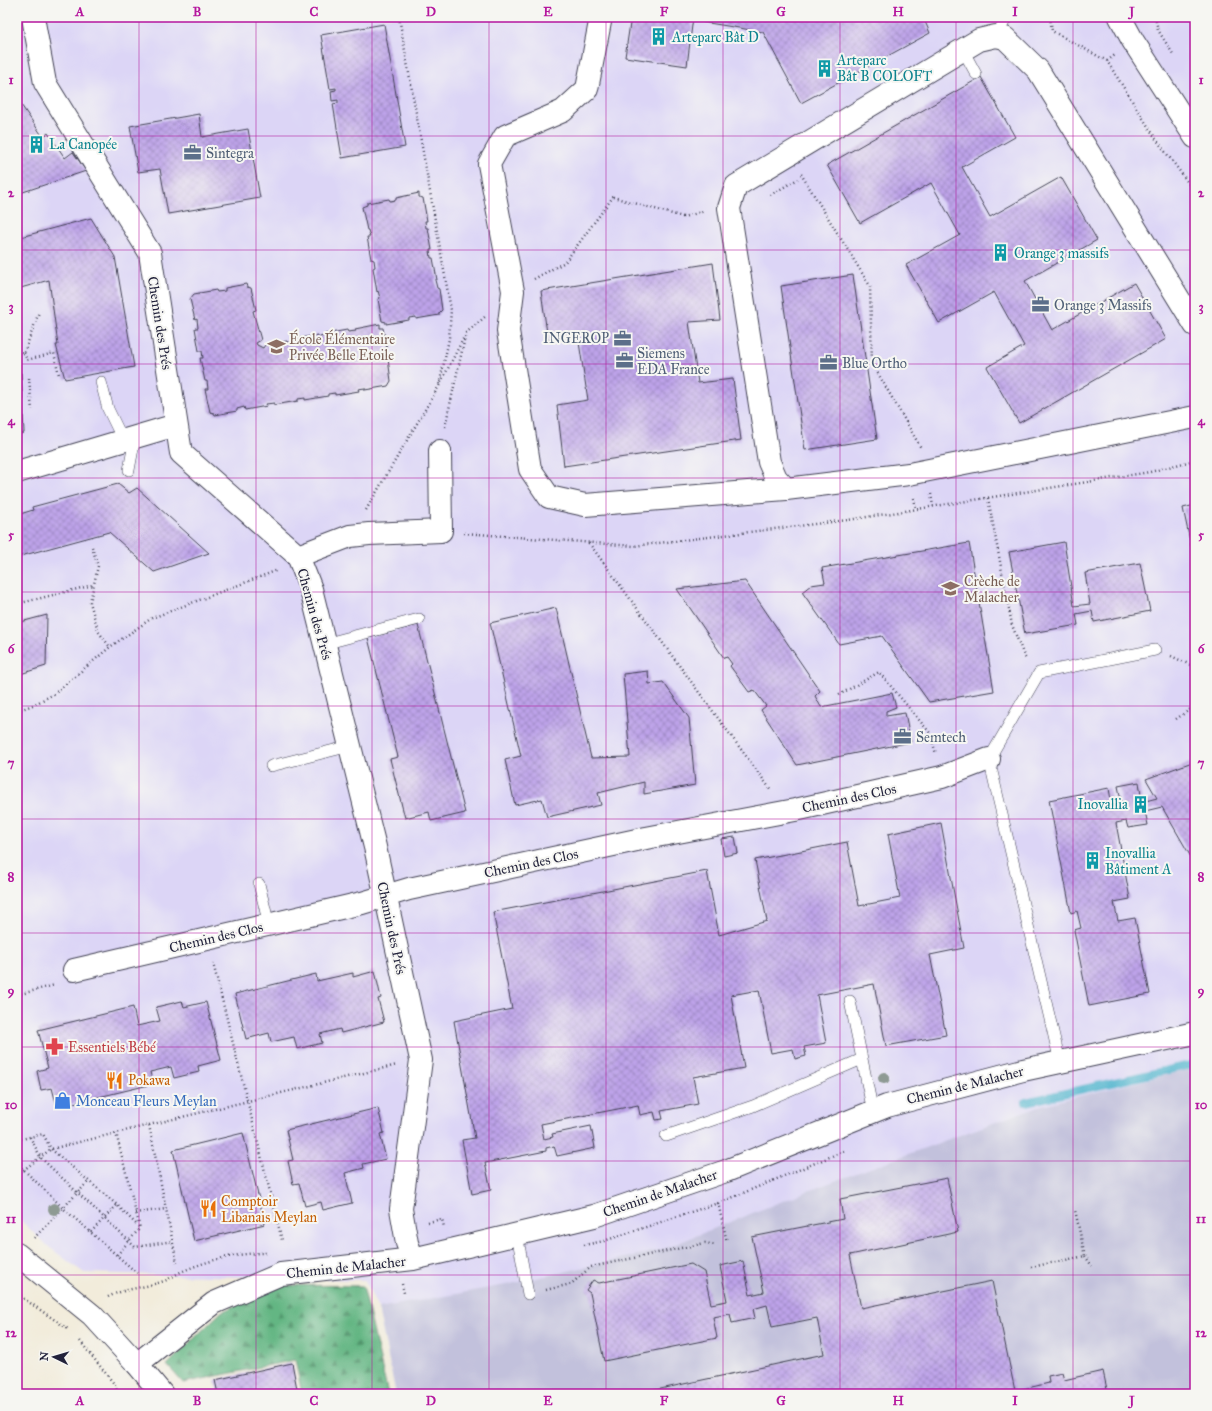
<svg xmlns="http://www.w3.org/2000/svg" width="1212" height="1411" font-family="'IM FELL Great Primer',serif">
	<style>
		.built { fill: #dcd5f6 }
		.industrial { fill: #c2c1dc }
		.forest { fill: url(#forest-firs); stroke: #426c5f }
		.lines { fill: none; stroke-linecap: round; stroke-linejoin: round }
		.stream { stroke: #4eb3cd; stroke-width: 8 }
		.building { fill: url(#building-cross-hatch) }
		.lane-casing { stroke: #414053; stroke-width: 12 }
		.street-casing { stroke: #414053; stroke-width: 24 }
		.secondary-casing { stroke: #414053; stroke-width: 24 }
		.path { stroke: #414053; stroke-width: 2.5; stroke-dasharray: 1 3; stroke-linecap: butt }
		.lane { stroke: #fff; stroke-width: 11 }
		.street { stroke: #fff; stroke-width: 22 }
		.secondary { stroke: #fff; stroke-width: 22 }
		.tree { fill: #8e9a93 }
		.grid { fill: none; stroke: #b5179e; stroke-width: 1; stroke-opacity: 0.55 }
		.labels { text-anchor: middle; stroke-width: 4; stroke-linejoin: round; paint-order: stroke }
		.culture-label { font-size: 14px; fill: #0d838f; stroke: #f6f6f2; text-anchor: start }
		.service-label { font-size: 14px; fill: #4e5e75; stroke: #f6f6f2; text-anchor: start }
		.street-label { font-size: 14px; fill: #22223b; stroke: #f6f6f2 }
		.education-label { font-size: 14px; fill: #785e54; stroke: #f6f6f2; text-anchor: start }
		.health-label { font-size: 14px; fill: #be3a42; stroke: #f6f6f2; text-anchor: start }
		.food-label { font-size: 14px; fill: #c56008; stroke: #f6f6f2; text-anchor: start }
		.shop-label { font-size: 14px; fill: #366cbe; stroke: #f6f6f2; text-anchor: start }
		.neatline { fill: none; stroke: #b5179e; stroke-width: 1.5 }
		.grid-label { font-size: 13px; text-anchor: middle; font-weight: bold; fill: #b5179e }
	</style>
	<defs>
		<pattern id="forest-firs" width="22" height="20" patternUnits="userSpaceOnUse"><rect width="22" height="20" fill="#63b683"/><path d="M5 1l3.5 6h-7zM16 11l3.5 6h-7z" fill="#51946c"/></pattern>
		<pattern id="building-cross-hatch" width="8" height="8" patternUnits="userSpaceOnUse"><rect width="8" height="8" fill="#bda3e9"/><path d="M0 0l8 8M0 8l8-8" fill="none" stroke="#9984be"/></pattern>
	</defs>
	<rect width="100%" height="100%" fill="#f6f6f2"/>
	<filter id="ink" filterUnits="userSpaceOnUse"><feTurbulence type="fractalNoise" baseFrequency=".025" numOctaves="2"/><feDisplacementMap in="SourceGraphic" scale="8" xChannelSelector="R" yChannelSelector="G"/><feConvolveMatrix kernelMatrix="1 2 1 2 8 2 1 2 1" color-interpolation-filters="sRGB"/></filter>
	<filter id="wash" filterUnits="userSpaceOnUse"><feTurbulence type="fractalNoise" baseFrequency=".012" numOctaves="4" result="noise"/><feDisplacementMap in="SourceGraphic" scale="16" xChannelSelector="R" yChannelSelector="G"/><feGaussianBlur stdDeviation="0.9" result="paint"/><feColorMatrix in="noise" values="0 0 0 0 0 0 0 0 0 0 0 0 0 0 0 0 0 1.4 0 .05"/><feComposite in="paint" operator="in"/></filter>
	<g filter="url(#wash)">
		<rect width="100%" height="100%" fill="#f2ecdb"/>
		<path class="built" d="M 17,17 L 1195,17 L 1195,1394 L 396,1394 L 378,1308 L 365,1280 L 84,1273 L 49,1247 L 17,1217 Z"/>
		<path class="industrial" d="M 1195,1068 L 1195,1394 L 396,1394 L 378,1308 L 506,1285 L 661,1250 L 805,1192 L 1042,1105 Z"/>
		<path class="forest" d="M 282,1285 L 363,1286 L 388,1394 L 302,1394 L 295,1360 L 183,1383 L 167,1365 L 221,1312 Z"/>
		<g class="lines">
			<path class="stream" d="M 1026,1102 L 1195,1064"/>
		</g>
		<g id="blocks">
			<path class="building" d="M 631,17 L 693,17 L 687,66 L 625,57 Z
				M 703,17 L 923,17 L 930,33 L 801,103 L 763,32 L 703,22 Z
				M 384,24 L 405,147 L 342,158 L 333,104 L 338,103 L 338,100 L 332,101 L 331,91 L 336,90 L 336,88 L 330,89 L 321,35 Z
				M 981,77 L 1015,137 L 962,167 L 990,217 L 1061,177 L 1097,240 L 1025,281 L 1052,330 L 1134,283 L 1166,339 L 1019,423 L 987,367 L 1024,346 L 994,292 L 939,323 L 906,265 L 960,235 L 931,183 L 860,223 L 827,165 Z
				M 17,99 L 43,137 L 48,133 L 65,158 L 73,152 L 86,171 L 17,194 Z
				M 199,114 L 202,137 L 248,129 L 260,198 L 168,214 L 160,169 L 138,172 L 130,126 Z
				M 419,193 L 419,197 L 423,198 L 427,221 L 425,221 L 426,228 L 428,228 L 432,250 L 430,250 L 431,258 L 433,258 L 437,280 L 435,280 L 437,288 L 439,289 L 442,310 L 439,313 L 439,315 L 416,319 L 416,317 L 409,318 L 409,320 L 386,324 L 386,322 L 382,321 L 378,299 L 380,298 L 378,291 L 377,292 L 373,268 L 375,267 L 374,260 L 371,259 L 367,237 L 370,237 L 368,230 L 367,230 L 362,207 L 367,205 L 367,203 L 389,199 L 390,201 L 396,200 L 396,198 Z
				M 91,218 L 115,257 L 134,367 L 65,379 L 56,345 L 58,345 L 49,280 L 17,289 L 17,238 Z
				M 713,263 L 720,320 L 689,322 L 698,383 L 733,379 L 741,440 L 564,466 L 557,405 L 588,400 L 578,336 L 548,340 L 541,291 Z
				M 853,275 L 877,439 L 805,450 L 781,286 Z
				M 246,284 L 247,287 L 251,288 L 256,310 L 253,311 L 261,340 L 256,343 L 257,345 L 263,348 L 265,345 L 287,341 L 288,343 L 295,341 L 294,339 L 318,335 L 318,337 L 326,336 L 325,334 L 347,330 L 348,332 L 356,331 L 355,329 L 380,324 L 380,328 L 383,328 L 387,350 L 384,351 L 385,360 L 388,359 L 391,381 L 388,386 L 365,390 L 365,388 L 358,389 L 359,391 L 335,395 L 335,393 L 328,394 L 328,396 L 305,400 L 305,398 L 298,399 L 298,401 L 274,405 L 274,403 L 266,404 L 267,406 L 245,410 L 244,407 L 237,409 L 237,411 L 215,415 L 214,413 L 210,412 L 205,389 L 208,389 L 207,381 L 205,381 L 200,358 L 203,358 L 202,351 L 199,351 L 195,328 L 198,328 L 197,319 L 195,320 L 190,299 L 194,294 L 216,290 L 217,292 L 225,291 L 225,288 Z
				M 17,373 L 21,373 L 24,433 L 17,435 Z
				M 118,484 L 129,493 L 137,488 L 209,553 L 154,572 L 109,532 L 17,557 L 17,515 L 33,510 L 32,507 Z
				M 1195,505 L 1195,559 L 1194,560 L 1183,508 Z
				M 1064,542 L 1074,606 L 1090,604 L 1085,573 L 1140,563 L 1150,611 L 1094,622 L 1092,611 L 1076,614 L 1078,625 L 1025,634 L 1009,552 Z
				M 969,543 L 994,691 L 929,702 L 882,636 L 839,644 L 802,592 L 811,585 L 825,583 L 822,568 Z
				M 745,581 L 820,691 L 815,696 L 821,707 L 892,693 L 896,707 L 886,711 L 886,716 L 905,713 L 911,742 L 797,765 L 761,710 L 766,706 L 754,690 L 749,692 L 730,666 L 732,664 L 727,657 L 724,658 L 677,589 Z
				M 556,608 L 591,758 L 630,757 L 623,674 L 648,671 L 649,684 L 663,682 L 689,718 L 695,785 L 644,794 L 644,782 L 598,793 L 601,805 L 547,817 L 542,799 L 515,805 L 505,760 L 521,756 L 490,623 Z
				M 47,615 L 46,666 L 17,675 L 17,623 Z
				M 418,625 L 465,813 L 431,821 L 429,812 L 405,818 L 390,759 L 398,757 L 368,638 Z
				M 1195,761 L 1195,864 L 1162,807 L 1145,811 L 1148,825 L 1128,828 L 1126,821 L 1116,823 L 1130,899 L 1114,902 L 1118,921 L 1135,918 L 1150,994 L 1089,1006 L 1074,930 L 1081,928 L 1077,911 L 1071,913 L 1049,800 L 1109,788 L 1112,807 L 1122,805 L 1118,786 L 1139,782 L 1142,802 L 1157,798 L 1146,779 Z
				M 941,823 L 964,948 L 930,955 L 946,1035 L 886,1046 L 874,984 L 817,995 L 826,1043 L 804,1047 L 806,1056 L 795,1059 L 793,1049 L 771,1053 L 759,990 L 731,995 L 744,1068 L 693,1077 L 698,1104 L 661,1111 L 663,1119 L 656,1120 L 654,1112 L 640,1115 L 638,1105 L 541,1124 L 544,1139 L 553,1137 L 552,1134 L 591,1126 L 595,1148 L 557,1156 L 554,1146 L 546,1148 L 546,1151 L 485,1163 L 491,1190 L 472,1194 L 462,1140 L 475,1138 L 454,1021 L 512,1009 L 493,912 L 707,871 L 719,935 L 767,921 L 755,860 L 847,842 L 859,906 L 900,898 L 888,834 Z
				M 735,837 L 738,853 L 724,856 L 721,839 Z
				M 375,971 L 381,998 L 378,999 L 384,1022 L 341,1033 L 340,1029 L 320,1034 L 322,1043 L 297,1049 L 294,1037 L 271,1042 L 269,1033 L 246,1039 L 235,994 L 316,974 L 317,981 L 353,973 L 353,977 Z
				M 182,1001 L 184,1007 L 206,1002 L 221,1060 L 198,1066 L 199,1072 L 174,1078 L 171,1067 L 150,1072 L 153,1084 L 57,1107 L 52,1088 L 41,1090 L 37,1071 L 48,1068 L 38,1030 L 133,1007 L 137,1026 L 160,1021 L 156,1007 Z
				M 378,1108 L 384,1133 L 380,1134 L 386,1159 L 363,1164 L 364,1168 L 345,1173 L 352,1203 L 323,1210 L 321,1202 L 305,1206 L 299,1183 L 293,1184 L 288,1161 L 293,1160 L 286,1130 Z
				M 243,1133 L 265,1224 L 194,1241 L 173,1150 Z
				M 947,1178 L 958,1232 L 850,1255 L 861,1308 L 992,1281 L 1015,1391 L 1049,1383 L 1048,1376 L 1062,1373 L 1064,1380 L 1103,1371 L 1108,1394 L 637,1394 L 824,1354 L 817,1318 L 772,1327 L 767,1305 L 753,1309 L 755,1318 L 732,1323 L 730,1314 L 713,1317 L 717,1338 L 604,1361 L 590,1293 L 586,1290 L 593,1280 L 599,1283 L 691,1264 L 704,1272 L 711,1304 L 727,1301 L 720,1266 L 743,1261 L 750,1295 L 764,1292 L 752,1237 L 843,1219 L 840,1199 Z
				M 292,1363 L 298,1394 L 218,1394 L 215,1380 Z"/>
		</g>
	</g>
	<g filter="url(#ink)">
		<use href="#blocks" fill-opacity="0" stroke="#414053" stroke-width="1"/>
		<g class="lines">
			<defs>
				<path id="lane" d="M 996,36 L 1007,17
					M 963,50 L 976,74
					M 101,382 L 108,409 L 124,442
					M 129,470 L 135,438
					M 324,644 L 419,619
					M 271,766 L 350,746
					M 259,884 L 269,925
					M 850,1001 L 873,1112
					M 1060,1062 L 989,759 L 1039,673 L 1155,650
					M 666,1136 L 753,1106 L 862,1059
					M 517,1234 L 528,1294"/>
				<path id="street" d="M 33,17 L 45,83 L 150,253 L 181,453 L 298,556 L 311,589 L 375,847 L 421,1060 L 401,1209 L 407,1243 L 413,1259
					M 601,17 L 587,89 L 563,111 L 505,136 L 489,164 L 513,291 L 508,331 L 530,469 L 549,497 L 585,505 L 786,489
					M 1195,325 L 1038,70 L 1005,38 L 996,36 L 979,40 L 736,186 L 729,208 L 769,462 L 776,478 L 786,489 L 909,474 L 1195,417
					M 17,472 L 176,425
					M 298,556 L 350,536 L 369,534 L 441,531 L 440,451
					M 74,970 L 362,903 L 409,889 L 646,838 L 795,810 L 942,777 L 989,759
					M 137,1364 L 214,1303 L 281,1274 L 413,1259 L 594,1216 L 726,1171 L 887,1106 L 1023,1070 L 1195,1033"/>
				<path id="secondary" d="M 1120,17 L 1133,41 L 1195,137
					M 17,1254 L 92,1315 L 137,1364 L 162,1394"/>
			</defs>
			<use href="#lane" class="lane-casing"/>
			<use href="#street" class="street-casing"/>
			<use href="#secondary" class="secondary-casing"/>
			<path class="path" d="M 399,17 L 451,310 L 449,339 L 439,386
				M 1050,17 L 1052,31 L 1107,61 L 1156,139 L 1195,192
				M 1155,17 L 1158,30 L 1173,54
				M 1107,61 L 1115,55
				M 801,174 L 870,286 L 872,363 L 921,448
				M 770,195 L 798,179
				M 534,279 L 565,262 L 613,197 L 683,217 L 705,211
				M 17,351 L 24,353 L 39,312
				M 24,353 L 27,360 L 54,353 L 59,375
				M 29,378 L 32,410
				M 445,427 L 466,333 L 486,316
				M 931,494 L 933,506
				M 914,498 L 916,509
				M 988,498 L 1012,625 L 1024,656 L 1027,660
				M 366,510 L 439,386 L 464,337
				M 464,533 L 634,546 L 848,520 L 1150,472 L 1195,460
				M 589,543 L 771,790
				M 92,547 L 98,566 L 90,602 L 98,631 L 110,647
				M 17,604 L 93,585
				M 1171,656 L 1195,667
				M 839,695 L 879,672 L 930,733 L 936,754
				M 17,711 L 33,705 L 54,694 L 110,647 L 152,618 L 278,570
				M 1176,719 L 1195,706
				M 213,963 L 282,1240
				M 17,995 L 55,985
				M 149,1125 L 397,1065
				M 30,1137 L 41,1158 L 135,1247 L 173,1241
				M 17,1140 L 43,1134 L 51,1149 L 117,1205 L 140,1228 L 116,1133
				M 17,1152 L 22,1168 L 63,1208 L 137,1273
				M 17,1175 L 51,1149 L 149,1125 L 177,1263
				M 718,1203 L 727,1242
				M 135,1213 L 166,1209
				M 428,1222 L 442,1219 L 444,1227
				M 91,1232 L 117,1205
				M 34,1238 L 89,1181
				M 584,1245 L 604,1241 L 724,1201 L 844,1151
				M 117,1255 L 140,1228
				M 1085,1256 L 1092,1266
				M 1031,1267 L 1085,1256 L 1075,1210
				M 402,1284 L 404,1293
				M 546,1290 L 571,1284 L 591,1267 L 705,1243 L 716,1245
				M 17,1294 L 68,1329
				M 108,1297 C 125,1288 145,1288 164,1281 C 170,1279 176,1274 183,1271 C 209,1260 237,1253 266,1253
				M 80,1341 L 115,1385 L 118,1394"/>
			<use href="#lane" class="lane"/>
			<use href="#street" class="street"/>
			<use href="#secondary" class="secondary"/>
		</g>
		<g class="tree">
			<circle cx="884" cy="1078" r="6"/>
			<circle cx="54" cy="1209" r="6"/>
		</g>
	</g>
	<path class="grid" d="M 139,17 L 139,1394M 256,17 L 256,1394M 372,17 L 372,1394M 489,17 L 489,1394M 606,17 L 606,1394M 723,17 L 723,1394M 840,17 L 840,1394M 956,17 L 956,1394M 1073,17 L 1073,1394M 17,136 L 1195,136M 17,250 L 1195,250M 17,364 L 1195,364M 17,478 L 1195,478M 17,592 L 1195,592M 17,706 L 1195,706M 17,819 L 1195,819M 17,933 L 1195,933M 17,1047 L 1195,1047M 17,1161 L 1195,1161M 17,1275 L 1195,1275"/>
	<defs>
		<symbol id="building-bare" viewBox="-9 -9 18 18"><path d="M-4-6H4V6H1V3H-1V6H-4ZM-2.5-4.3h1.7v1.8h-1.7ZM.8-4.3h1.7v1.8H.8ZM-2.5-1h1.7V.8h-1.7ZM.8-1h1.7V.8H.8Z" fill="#0f9aa8" stroke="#f6f6f2" stroke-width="2.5" paint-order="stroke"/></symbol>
		<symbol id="office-bare" viewBox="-9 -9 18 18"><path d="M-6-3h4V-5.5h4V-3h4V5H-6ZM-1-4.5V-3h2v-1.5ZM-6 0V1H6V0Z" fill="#5c6f8a" stroke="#f6f6f2" stroke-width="2.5" paint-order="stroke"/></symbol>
		<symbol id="school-bare" viewBox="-9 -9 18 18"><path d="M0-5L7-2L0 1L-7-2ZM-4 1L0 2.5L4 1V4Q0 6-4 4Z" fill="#8d6e63" stroke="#f6f6f2" stroke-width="2.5" paint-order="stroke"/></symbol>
		<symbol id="pharmacy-bare" viewBox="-9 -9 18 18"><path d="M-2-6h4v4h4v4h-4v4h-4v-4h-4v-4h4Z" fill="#e0444e" stroke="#f6f6f2" stroke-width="2.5" paint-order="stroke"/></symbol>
		<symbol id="restaurant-bare" viewBox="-9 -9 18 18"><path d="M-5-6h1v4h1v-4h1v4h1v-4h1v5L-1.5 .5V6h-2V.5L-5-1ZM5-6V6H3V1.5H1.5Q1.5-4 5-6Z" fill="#e8710a" stroke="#f6f6f2" stroke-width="2.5" paint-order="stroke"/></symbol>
		<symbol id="shop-bare" viewBox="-9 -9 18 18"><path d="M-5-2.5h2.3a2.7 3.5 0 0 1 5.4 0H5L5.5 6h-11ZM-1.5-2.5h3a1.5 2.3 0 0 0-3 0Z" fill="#3f7fe0" stroke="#f6f6f2" stroke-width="2.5" paint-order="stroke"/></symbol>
	</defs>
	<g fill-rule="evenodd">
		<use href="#building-bare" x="646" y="24" width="25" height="25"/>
		<use href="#building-bare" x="812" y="56" width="25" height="25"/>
		<use href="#building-bare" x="24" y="132" width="25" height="25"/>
		<use href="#office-bare" x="180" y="140" width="25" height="25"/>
		<use href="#building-bare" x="988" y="240" width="25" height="25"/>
		<use href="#office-bare" x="1028" y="292" width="25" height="25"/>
		<use href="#office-bare" x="610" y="326" width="25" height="25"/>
		<use href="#school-bare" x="264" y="334" width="25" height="25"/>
		<use href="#office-bare" x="612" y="348" width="25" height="25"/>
		<use href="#office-bare" x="816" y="350" width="25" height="25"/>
		<use href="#school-bare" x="938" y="576" width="25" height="25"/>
		<use href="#office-bare" x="890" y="724" width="25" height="25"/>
		<use href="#building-bare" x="1128" y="792" width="25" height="25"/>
		<use href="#building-bare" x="1080" y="848" width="25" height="25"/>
		<use href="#pharmacy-bare" x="42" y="1034" width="25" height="25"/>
		<use href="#restaurant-bare" x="102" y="1068" width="25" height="25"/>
		<use href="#shop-bare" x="50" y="1088" width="25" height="25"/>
		<use href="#restaurant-bare" x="196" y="1196" width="25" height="25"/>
	</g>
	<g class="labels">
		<g class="culture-label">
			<text x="672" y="42">Arteparc Bât D</text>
			<text x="837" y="65">Arteparc<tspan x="837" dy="16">Bât B COLOFT</tspan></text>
			<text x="49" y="149">La Canopée</text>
			<text x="1014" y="258">Orange 3 massifs</text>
			<text x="1128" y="809" text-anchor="end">Inovallia</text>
			<text x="1105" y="858">Inovallia<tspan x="1105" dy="16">Bâtiment A</tspan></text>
		</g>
		<g class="service-label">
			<text x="206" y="158">Sintegra</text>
			<text x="1054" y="310">Orange 3 Massifs</text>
			<text x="609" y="343" text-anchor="end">INGEROP</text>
			<text x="637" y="358">Siemens<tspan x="637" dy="16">EDA France</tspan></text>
			<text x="842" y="368">Blue Ortho</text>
			<text x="916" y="742">Semtech</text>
		</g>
		<g class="street-label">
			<text transform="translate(160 323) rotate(81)" y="5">Chemin des Prés</text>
			<text transform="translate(315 614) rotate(74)" y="5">Chemin des Prés</text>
			<text transform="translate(849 798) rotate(-12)" y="5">Chemin des Clos</text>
			<text transform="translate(531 863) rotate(-12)" y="5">Chemin des Clos</text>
			<text transform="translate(392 928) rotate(78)" y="5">Chemin des Prés</text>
			<text transform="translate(216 937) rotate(-13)" y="5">Chemin des Clos</text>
			<text transform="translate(965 1085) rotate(-14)" y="5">Chemin de Malacher</text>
			<text transform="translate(660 1193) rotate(-19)" y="5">Chemin de Malacher</text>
			<text transform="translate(346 1267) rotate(-6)" y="5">Chemin de Malacher</text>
		</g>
		<g class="education-label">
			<text x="289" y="344">École Élémentaire<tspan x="289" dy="16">Privée Belle Etoile</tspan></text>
			<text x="964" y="586">Crèche de<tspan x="964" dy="16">Malacher</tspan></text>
		</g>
		<g class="health-label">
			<text x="68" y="1052">Essentiels Bébé</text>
		</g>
		<g class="food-label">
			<text x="128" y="1085">Pokawa</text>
			<text x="221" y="1206">Comptoir<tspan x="221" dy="16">Libanais Meylan</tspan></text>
		</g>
		<g class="shop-label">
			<text x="76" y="1106">Monceau Fleurs Meylan</text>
		</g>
	</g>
	<rect width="1212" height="1411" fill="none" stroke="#f6f6f2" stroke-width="44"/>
	<g transform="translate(54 1357) rotate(275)" stroke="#f6f6f2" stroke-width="3" paint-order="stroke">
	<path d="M0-3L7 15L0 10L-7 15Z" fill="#22223b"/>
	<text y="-6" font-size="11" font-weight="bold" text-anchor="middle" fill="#22223b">N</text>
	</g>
	<rect x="22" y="22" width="1168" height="1367" class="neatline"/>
	<g class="grid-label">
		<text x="80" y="16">A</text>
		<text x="197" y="16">B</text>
		<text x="314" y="16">C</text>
		<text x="431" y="16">D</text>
		<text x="548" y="16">E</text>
		<text x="664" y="16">F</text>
		<text x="781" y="16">G</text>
		<text x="898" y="16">H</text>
		<text x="1015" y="16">I</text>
		<text x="1132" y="16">J</text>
		<text x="11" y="84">1</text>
		<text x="1201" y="84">1</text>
		<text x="11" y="197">2</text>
		<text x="1201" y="197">2</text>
		<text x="11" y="311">3</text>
		<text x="1201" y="311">3</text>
		<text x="11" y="425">4</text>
		<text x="1201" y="425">4</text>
		<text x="11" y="539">5</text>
		<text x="1201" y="539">5</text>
		<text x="11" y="653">6</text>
		<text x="1201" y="653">6</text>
		<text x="11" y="767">7</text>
		<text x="1201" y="767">7</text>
		<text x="11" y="881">8</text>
		<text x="1201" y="881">8</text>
		<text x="11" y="995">9</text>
		<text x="1201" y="995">9</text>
		<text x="11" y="1109">10</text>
		<text x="1201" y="1109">10</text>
		<text x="11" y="1223">11</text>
		<text x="1201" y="1223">11</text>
		<text x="11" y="1337">12</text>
		<text x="1201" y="1337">12</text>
		<text x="80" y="1405">A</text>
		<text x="197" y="1405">B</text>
		<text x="314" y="1405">C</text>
		<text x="431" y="1405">D</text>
		<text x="548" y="1405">E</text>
		<text x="664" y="1405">F</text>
		<text x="781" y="1405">G</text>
		<text x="898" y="1405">H</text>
		<text x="1015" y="1405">I</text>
		<text x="1132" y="1405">J</text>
	</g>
</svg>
